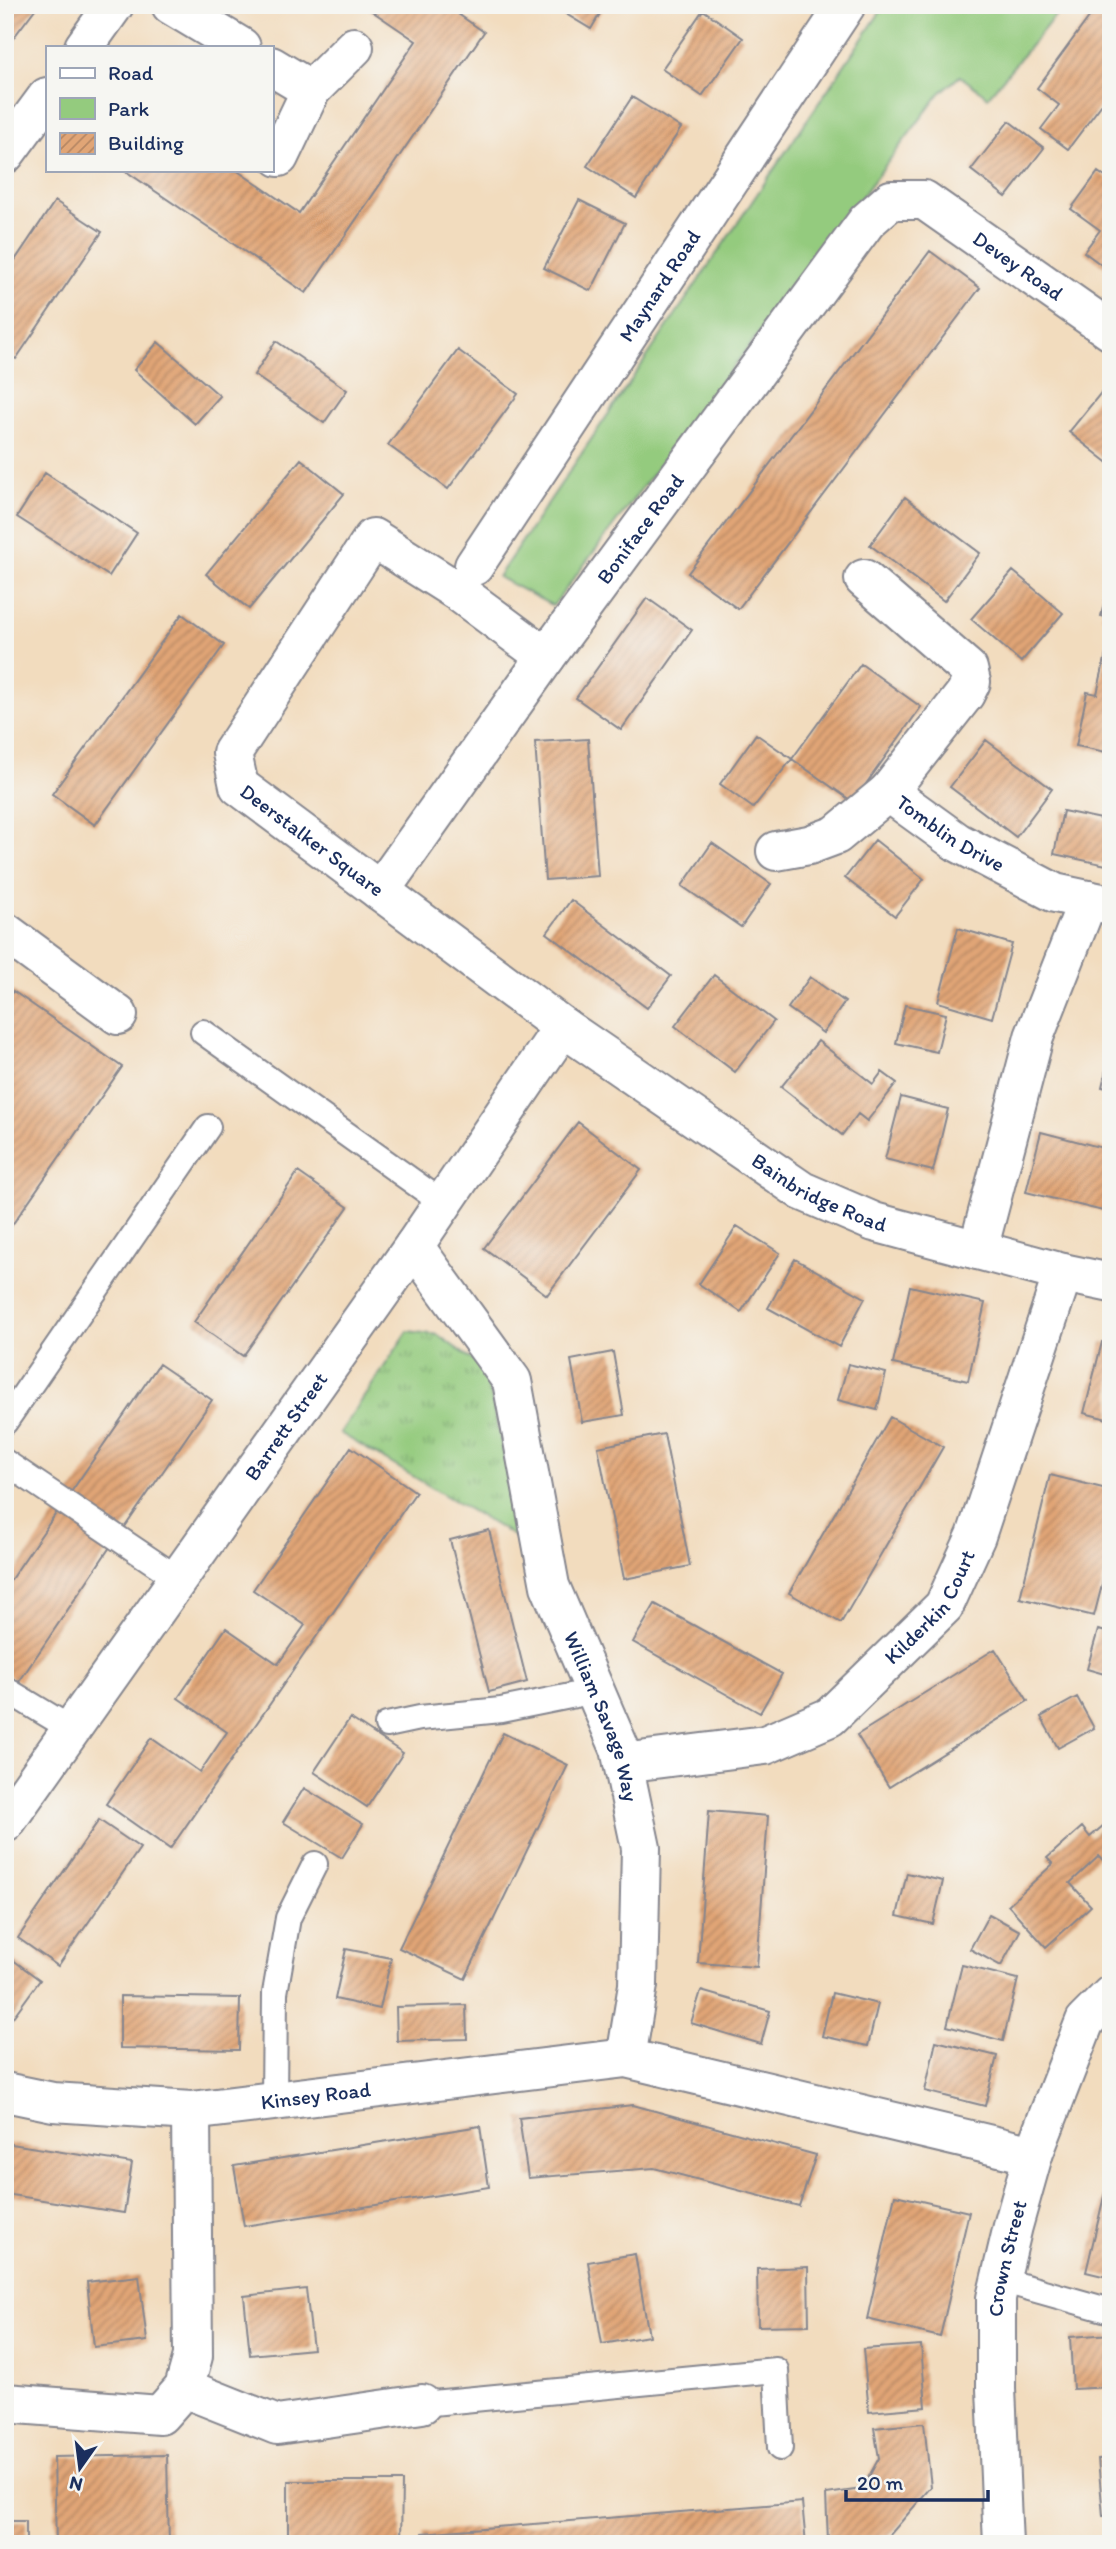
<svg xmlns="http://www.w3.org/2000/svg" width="1116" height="2549" font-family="Itim,sans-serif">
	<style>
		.grass { fill: url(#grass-tufts); stroke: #587d6e; stroke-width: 2 }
		.park { fill: #94cb7e; stroke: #587d6e; stroke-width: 2 }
		.building { fill: url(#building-hatch) }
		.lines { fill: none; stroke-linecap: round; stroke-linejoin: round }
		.lane-casing { stroke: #86868e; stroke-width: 28 }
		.street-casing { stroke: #86868e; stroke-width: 42 }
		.lane { stroke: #fff; stroke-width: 24 }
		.street { stroke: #fff; stroke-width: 38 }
		.labels { text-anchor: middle; stroke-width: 5; stroke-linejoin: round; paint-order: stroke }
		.street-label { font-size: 21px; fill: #1b2f5e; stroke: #f6f6f2 }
	</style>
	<defs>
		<pattern id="grass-tufts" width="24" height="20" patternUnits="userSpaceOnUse" patternTransform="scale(1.75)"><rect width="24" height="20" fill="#94cb7e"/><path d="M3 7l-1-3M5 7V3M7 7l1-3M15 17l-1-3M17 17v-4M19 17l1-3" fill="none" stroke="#78a56a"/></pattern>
		<pattern id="building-hatch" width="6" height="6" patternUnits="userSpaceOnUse" patternTransform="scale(1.75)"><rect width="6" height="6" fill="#e1a576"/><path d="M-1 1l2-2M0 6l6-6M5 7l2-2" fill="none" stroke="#b68764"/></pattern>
	</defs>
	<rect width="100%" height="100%" fill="#f6f6f2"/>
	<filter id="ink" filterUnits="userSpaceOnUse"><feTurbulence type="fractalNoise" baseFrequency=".0143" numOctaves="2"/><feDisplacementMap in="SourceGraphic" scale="14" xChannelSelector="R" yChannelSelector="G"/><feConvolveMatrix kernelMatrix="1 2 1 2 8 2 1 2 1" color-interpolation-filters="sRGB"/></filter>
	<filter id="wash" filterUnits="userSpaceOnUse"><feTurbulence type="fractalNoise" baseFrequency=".00686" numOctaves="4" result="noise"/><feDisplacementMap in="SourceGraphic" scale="28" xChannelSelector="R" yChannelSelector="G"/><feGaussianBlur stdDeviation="1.57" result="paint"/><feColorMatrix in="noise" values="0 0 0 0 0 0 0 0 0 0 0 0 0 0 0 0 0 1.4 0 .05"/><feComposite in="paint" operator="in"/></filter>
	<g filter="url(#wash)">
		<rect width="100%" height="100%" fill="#f2dcbe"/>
		<path class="grass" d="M 408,1331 L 438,1335 L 485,1369 L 513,1496 L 517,1538 L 340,1433 Z"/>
		<path class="park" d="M 885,5 L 1064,5 L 988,97 L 960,76 L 940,93 L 553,606 L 498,577 Z"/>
		<g id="blocks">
			<path class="building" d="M 5,5 L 38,5 L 5,49 Z
				M 363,5 L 445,5 L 484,32 L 306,293 L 124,170 L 236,170 L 299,213 L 416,41 Z
				M 551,5 L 605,5 L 591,29 Z
				M 1098,5 L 1111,5 L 1111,92 L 1068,149 L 1041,129 L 1059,105 L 1037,88 Z
				M 703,10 L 743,38 L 702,96 L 662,69 Z
				M 632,97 L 681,128 L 636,198 L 587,166 Z
				M 1009,121 L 1044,148 L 1006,197 L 971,170 Z
				M 1098,172 L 1111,181 L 1111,272 L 1084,252 L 1100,230 L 1071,209 Z
				M 579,200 L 625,223 L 591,291 L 544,268 Z
				M 55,201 L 102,232 L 16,359 L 5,352 L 5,275 Z
				M 930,251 L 980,288 L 738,609 L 688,573 Z
				M 276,341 L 347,390 L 324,423 L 254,375 Z
				M 158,342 L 220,396 L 195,424 L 134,370 Z
				M 458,350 L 518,394 L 448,489 L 388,445 Z
				M 1108,384 L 1111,386 L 1111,465 L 1069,432 Z
				M 301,459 L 344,494 L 249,609 L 206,574 Z
				M 45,473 L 137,533 L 109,576 L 17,517 Z
				M 905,497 L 980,553 L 944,601 L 870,545 Z
				M 1013,571 L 1063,613 L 1021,662 L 971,619 Z
				M 1110,579 L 1111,579 L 1111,618 L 1101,616 Z
				M 647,598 L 692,630 L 621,730 L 576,698 Z
				M 182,614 L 224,645 L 95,825 L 52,794 Z
				M 1110,636 L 1111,636 L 1111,753 L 1076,746 L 1087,692 L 1097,694 Z
				M 861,664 L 921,707 L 853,802 L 792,759 Z
				M 756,734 L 792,759 L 753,808 L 720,784 Z
				M 588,739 L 598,876 L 545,880 L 535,742 Z
				M 986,740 L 1052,789 L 1016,837 L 950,787 Z
				M 1063,811 L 1111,821 L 1111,866 L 1054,854 Z
				M 875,840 L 924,879 L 895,916 L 845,878 Z
				M 712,843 L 771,884 L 741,927 L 682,886 Z
				M 571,900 L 671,976 L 647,1008 L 547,933 Z
				M 958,928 L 1012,944 L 992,1018 L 938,1002 Z
				M 714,975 L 774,1021 L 735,1072 L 675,1026 Z
				M 810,977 L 845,1002 L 823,1033 L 788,1008 Z
				M 13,991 L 122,1067 L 5,1235 L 5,1002 Z
				M 905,1005 L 946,1014 L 937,1052 L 896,1043 Z
				M 818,1041 L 873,1084 L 882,1072 L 897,1083 L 867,1121 L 858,1114 L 842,1135 L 781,1087 Z
				M 1110,1053 L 1111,1053 L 1111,1089 L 1102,1087 Z
				M 901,1097 L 948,1109 L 933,1171 L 885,1159 Z
				M 578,1122 L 641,1170 L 547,1295 L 484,1248 Z
				M 1041,1132 L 1111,1150 L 1111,1213 L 1026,1192 Z
				M 298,1172 L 348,1207 L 243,1356 L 194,1322 Z
				M 737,1226 L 780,1253 L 741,1312 L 699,1284 Z
				M 795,1259 L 865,1298 L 839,1347 L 768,1308 Z
				M 910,1286 L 985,1303 L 968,1381 L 893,1364 Z
				M 1102,1342 L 1111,1344 L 1111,1420 L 1084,1413 Z
				M 613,1352 L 624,1415 L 582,1422 L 571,1360 Z
				M 159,1364 L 212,1400 L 122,1531 L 69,1495 Z
				M 848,1364 L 886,1373 L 877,1410 L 838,1400 Z
				M 890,1417 L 943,1447 L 841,1623 L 789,1593 Z
				M 664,1434 L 690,1566 L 624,1579 L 598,1447 Z
				M 351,1447 L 416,1492 L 170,1849 L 106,1804 L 151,1738 L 200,1772 L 227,1732 L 178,1698 L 226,1628 L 278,1664 L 305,1625 L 253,1590 Z
				M 1050,1475 L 1111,1490 L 1111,1550 L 1094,1616 L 1020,1598 Z
				M 59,1509 L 112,1544 L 19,1682 L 5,1673 L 5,1588 Z
				M 489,1530 L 527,1682 L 489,1692 L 450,1540 Z
				M 655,1604 L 782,1674 L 760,1713 L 633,1642 Z
				M 1098,1630 L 1111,1633 L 1111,1676 L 1087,1669 Z
				M 995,1649 L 1028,1701 L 889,1787 L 857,1735 Z
				M 1077,1697 L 1094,1728 L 1058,1748 L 1041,1717 Z
				M 350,1718 L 403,1753 L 367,1807 L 314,1772 Z
				M 503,1733 L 568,1765 L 465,1979 L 399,1948 Z
				M 304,1788 L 363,1824 L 342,1858 L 283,1822 Z
				M 709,1811 L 768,1816 L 757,1967 L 698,1963 Z
				M 1111,1819 L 1111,1869 L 1099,1856 L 1070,1883 L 1091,1906 L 1046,1947 L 1008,1905 L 1053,1864 L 1047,1858 L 1082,1827 L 1090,1837 Z
				M 99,1820 L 140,1848 L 58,1966 L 18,1938 Z
				M 907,1873 L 943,1881 L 933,1924 L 897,1916 Z
				M 989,1914 L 1020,1931 L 1001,1966 L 970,1949 Z
				M 346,1949 L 391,1958 L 380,2009 L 335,1999 Z
				M 5,1954 L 40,1980 L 5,2028 Z
				M 962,1965 L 1018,1979 L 1003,2041 L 947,2026 Z
				M 701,1991 L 770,2011 L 761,2044 L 691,2023 Z
				M 832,1993 L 878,2004 L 868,2046 L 822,2036 Z
				M 120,1996 L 240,1998 L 239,2050 L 120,2048 Z
				M 466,2005 L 467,2039 L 397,2041 L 396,2007 Z
				M 936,2041 L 997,2056 L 985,2106 L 925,2091 Z
				M 633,2105 L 816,2155 L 799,2206 L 654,2168 L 528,2178 L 519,2118 Z
				M 480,2126 L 489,2187 L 244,2226 L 234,2166 Z
				M 5,2143 L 132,2163 L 124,2213 L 5,2194 Z
				M 1110,2171 L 1111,2171 L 1111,2278 L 1086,2272 Z
				M 895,2195 L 969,2212 L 940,2337 L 867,2319 Z
				M 635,2254 L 649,2336 L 602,2344 L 588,2262 Z
				M 808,2267 L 809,2325 L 758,2326 L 757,2269 Z
				M 139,2276 L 147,2341 L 94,2347 L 87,2282 Z
				M 306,2289 L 313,2349 L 250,2355 L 244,2296 Z
				M 1111,2334 L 1111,2387 L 1073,2389 L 1070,2337 Z
				M 921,2345 L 926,2407 L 869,2412 L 863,2349 Z
				M 924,2423 L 931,2487 L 889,2536 L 828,2541 L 826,2494 L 862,2489 L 879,2458 L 874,2428 Z
				M 167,2455 L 169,2544 L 56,2544 L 54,2457 Z
				M 1111,2458 L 1111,2516 L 1103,2516 L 1098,2459 Z
				M 288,2481 L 402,2481 L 401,2544 L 288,2544 Z
				M 802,2502 L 806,2544 L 423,2544 L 422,2533 Z
				M 5,2521 L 26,2521 L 26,2544 L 5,2544 Z"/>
		</g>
	</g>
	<g filter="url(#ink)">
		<use href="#blocks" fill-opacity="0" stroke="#86868e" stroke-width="2"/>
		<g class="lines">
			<defs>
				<path id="lane" d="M 203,1032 L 443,1203
					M 5,1422 L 208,1127
					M 5,1462 L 177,1578
					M 5,1689 L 73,1730
					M 387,1725 L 420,1718 L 501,1710 L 595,1691
					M 274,2101 L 275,1993 L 288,1918 L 315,1864
					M 1001,2280 L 1111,2311
					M 422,2404 L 776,2370 L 780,2448"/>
				<g id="street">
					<path d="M 171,5 L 241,47"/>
					<path d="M 84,47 L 114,5"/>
					<path d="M 271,66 L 311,90 L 354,47"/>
					<path d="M 5,154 L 47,97"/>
					<path d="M 279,157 L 311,90"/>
					<path id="s1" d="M 474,566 L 846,5"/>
					<path id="s2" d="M 864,579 L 968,669 L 971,682 L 965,694 L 888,792 L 957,842 L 1055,893 L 1111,905"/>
					<path id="s3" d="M 546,657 L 457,591 L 373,538 L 232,753 L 239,786 L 563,1027 L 802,1191 L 874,1222 L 1063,1273 L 1111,1283"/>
					<path d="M 776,851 L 809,845 L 836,835 L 888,792"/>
					<path id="s4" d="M 380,891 L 546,657 L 867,221 L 891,200 L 924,200 L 1111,331"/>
					<path d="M 5,932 L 118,1015"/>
					<path id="s5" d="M 414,1246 L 512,1381 L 550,1586 L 620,1749 L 641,1848 L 638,1985 L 626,2058"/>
					<path d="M 978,1250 L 1034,1037 L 1088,900"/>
					<path id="s6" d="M 623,1763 L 765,1745 L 830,1717 L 944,1606 L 976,1536 L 1063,1273"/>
					<path id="s7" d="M 5,1823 L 414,1246 L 563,1027"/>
					<path id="s8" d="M 5,2092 L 53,2102 L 191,2111 L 626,2058 L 1033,2155"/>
					<path d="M 184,2388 L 277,2425 L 422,2404"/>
					<path d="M 5,2403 L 160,2415 L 184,2388 L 193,2356 L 191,2111"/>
					<path id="s9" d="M 1003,2544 L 996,2389 L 996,2298 L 1013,2226 L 1033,2155 L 1085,2021 L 1111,1995"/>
				</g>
			</defs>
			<use href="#lane" class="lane-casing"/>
			<use href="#street" class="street-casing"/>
			<use href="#lane" class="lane"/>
			<use href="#street" class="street"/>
		</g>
	</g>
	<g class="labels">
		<g class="street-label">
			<text dy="7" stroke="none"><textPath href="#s4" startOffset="1008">Devey Road</textPath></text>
			<text dy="7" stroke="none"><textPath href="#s1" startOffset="336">Maynard Road</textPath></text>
			<text dy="7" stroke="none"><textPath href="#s4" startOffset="446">Boniface Road</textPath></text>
			<text dy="7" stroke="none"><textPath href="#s2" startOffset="364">Tomblin Drive</textPath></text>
			<text dy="7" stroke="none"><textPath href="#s3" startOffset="592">Deerstalker Square</textPath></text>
			<text dy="7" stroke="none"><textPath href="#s3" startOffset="1211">Bainbridge Road</textPath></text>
			<text dy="7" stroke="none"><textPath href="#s7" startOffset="486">Barrett Street</textPath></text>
			<text dy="7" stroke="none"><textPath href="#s6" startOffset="364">Kilderkin Court</textPath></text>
			<text dy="7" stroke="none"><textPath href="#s5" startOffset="516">William Savage Way</textPath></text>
			<text dy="7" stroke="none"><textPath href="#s8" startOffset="313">Kinsey Road</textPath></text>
			<text dy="7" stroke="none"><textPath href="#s9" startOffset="287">Crown Street</textPath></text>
		</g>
	</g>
	<rect width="1116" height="2549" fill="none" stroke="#f6f6f2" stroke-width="28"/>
	<rect x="46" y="46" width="228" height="126" fill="#f6f6f2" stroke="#9ea6b7" stroke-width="2"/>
	<rect x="60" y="68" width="35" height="10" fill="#ffffff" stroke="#9ea6b7" stroke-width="2"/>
	<text x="108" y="80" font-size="21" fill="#1b2f5e">Road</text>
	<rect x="60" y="98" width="35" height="21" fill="#94cb7e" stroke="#9ea6b7" stroke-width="2"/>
	<text x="108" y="116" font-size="21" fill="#1b2f5e">Park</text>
	<rect x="60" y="133" width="35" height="21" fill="url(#building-hatch)" stroke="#9ea6b7" stroke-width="2"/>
	<text x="108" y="150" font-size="21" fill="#1b2f5e">Building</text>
	<g transform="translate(80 2468) rotate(194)" stroke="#f6f6f2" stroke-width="5" paint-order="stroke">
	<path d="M0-5L12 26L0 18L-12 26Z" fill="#1b2f5e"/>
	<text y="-10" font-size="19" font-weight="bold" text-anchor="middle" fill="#1b2f5e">N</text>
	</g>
	<path d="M846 2490v10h142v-10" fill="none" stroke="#1b2f5e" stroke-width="3.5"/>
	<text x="857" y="2490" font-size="21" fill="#1b2f5e" stroke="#f6f6f2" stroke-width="5" paint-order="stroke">20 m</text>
</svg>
